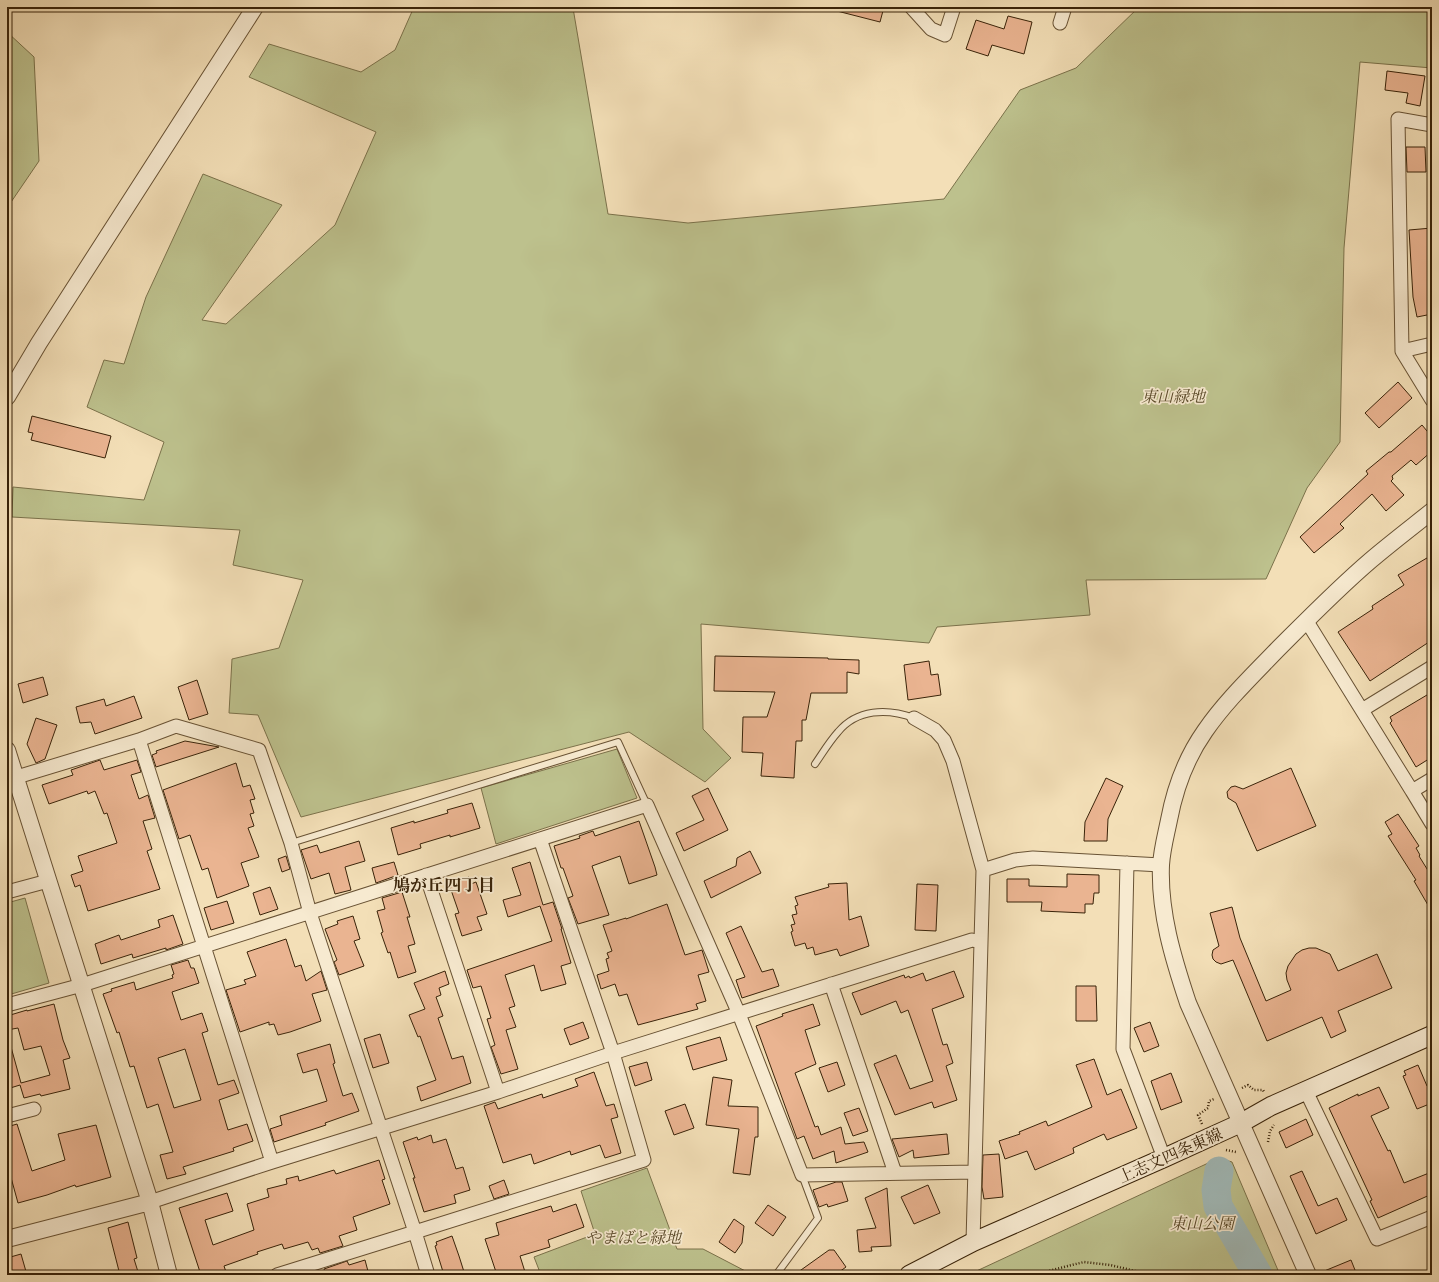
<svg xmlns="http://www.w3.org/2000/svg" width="1439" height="1282" font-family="'EB Garamond','Noto Serif JP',serif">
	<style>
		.green { fill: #bdc18d; stroke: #7b724b }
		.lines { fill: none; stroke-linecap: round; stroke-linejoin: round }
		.river { stroke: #a1bab9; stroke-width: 29 }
		.building { fill: #eab491; stroke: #392309; fill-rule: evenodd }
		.service-casing { stroke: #685234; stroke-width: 8 }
		.minor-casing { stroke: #685234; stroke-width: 15 }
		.tertiary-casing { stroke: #685234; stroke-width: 18 }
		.secondary-casing { stroke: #392309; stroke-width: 20 }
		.path { stroke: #392309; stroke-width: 2.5; stroke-dasharray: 1 2; stroke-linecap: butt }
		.service { stroke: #f7ead0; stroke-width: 6 }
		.minor { stroke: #f7ead0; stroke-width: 13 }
		.tertiary { stroke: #f7ead0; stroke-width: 16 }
		.secondary { stroke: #f7ead0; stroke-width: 18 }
		.labels { text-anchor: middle; stroke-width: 3.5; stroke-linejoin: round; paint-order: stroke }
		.park-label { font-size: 16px; font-style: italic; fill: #5a4a2a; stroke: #f7ead0 }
		.street-label { font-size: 16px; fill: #392309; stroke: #f7ead0 }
		.neighbourhood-label { font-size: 17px; font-weight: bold; fill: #392309; stroke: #f7ead0 }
	</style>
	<rect width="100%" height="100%" fill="#f3dfb7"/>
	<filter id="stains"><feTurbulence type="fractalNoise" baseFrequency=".005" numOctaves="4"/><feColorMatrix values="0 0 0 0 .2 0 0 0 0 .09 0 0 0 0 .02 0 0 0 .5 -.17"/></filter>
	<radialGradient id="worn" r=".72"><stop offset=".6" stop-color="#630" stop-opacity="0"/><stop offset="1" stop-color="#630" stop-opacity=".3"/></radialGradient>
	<path class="green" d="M 414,7 L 573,8 L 608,214 L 688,223 L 944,199 L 1020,90 L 1076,68 L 1139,7 L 1432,7 L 1432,68 L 1360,62 L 1344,248 L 1340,442 L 1307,488 L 1266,579 L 1086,580 L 1090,615 L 937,627 L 929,643 L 701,624 L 703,729 L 731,758 L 705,782 L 629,732 L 301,817 L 258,715 L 229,713 L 232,659 L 279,648 L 303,580 L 233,565 L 240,530 L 12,517 L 13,487 L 144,500 L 164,442 L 87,407 L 104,360 L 124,364 L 146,297 L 203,174 L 282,205 L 202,320 L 226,324 L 335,225 L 376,132 L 249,77 L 269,44 L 361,72 L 395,50 Z
		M 7,32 L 34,57 L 39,161 L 7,208 Z
		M 617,749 L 637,798 L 496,844 L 481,788 Z
		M 25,898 L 49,983 L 8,995 L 7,903 Z
		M 1219,1158 L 1232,1162 L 1280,1275 L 968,1275 Z
		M 647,1168 L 677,1249 L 703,1249 L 753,1275 L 541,1275 L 534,1257 L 595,1234 L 581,1191 Z"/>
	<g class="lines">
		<path class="river" d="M 1219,1171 L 1216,1190 L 1218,1206 L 1258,1275"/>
	</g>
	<path class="building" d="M 838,7 L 884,7 L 880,22 L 837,11 Z
		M 1008,16 L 1032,22 L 1024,54 L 992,45 L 988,56 L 966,49 L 976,20 L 1004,29 Z
		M 1387,71 L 1425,76 L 1420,106 L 1406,103 L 1408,93 L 1385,90 Z
		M 1406,147 L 1425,147 L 1426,172 L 1407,172 Z
		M 1432,228 L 1432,314 L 1417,317 L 1413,297 L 1409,230 Z
		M 1398,382 L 1412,398 L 1379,428 L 1365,413 Z
		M 32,416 L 111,436 L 105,458 L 31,440 L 33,433 L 28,432 Z
		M 1422,425 L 1432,437 L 1432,451 L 1416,465 L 1411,460 L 1392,476 L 1393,479 L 1391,481 L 1404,495 L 1386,511 L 1372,494 L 1340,524 L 1344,528 L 1314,553 L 1300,537 L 1368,474 L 1366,471 L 1389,452 L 1391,452 Z
		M 1432,555 L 1432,640 L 1370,681 L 1338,632 L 1373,609 L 1372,606 L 1404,585 L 1398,575 Z
		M 715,656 L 828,658 L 828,659 L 859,660 L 859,674 L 847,672 L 847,693 L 811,693 L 806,720 L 802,720 L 802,741 L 796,741 L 794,778 L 761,776 L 763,753 L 742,752 L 743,717 L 767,717 L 775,692 L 714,691 Z
		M 929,661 L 931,675 L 938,674 L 941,695 L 908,700 L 904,665 Z
		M 43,677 L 48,695 L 23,703 L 18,684 Z
		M 197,680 L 208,714 L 189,720 L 178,687 Z
		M 1432,692 L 1432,757 L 1416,767 L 1390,723 L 1392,721 L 1390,717 Z
		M 134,696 L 142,718 L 95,734 L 91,722 L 80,723 L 76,707 L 104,699 L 106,706 Z
		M 36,718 L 57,725 L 45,759 L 36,763 L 27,744 Z
		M 185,741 L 219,747 L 156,767 L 152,755 L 157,753 L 156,751 Z
		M 100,760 L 104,770 L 137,760 L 141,772 L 131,775 L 139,799 L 148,795 L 155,818 L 143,821 L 152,849 L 147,851 L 160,889 L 88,911 L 80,885 L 75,887 L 71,875 L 83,871 L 78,856 L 117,843 L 107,813 L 104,814 L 95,791 L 88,794 L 87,791 L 49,804 L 42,785 L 73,775 L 71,770 Z
		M 236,763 L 243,787 L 250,785 L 255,799 L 250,800 L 254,813 L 250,814 L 254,826 L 248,828 L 259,857 L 241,863 L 249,886 L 217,898 L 208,868 L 202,870 L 190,835 L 179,839 L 163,790 Z
		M 1291,768 L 1316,826 L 1257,851 L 1236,803 L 1228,798 L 1227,792 L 1231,787 L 1235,786 L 1243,789 Z
		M 1106,778 L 1123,786 L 1108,819 L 1107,841 L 1084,841 L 1085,822 Z
		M 708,788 L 728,830 L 684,851 L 676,833 L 704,820 L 692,796 Z
		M 472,803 L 480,828 L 450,837 L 450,835 L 420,844 L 421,848 L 398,855 L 391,828 L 414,821 L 414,823 L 448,813 L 447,810 Z
		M 1398,814 L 1419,846 L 1416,848 L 1420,855 L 1419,856 L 1432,877 L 1432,912 L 1414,881 L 1416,880 L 1388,836 L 1392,834 L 1385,822 Z
		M 639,821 L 655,867 L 657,875 L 629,884 L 620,856 L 592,866 L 609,915 L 578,924 L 568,898 L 573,896 L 563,868 L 561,868 L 554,846 L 580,838 L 579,836 L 593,831 L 595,836 Z
		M 359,841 L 365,861 L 345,867 L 351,890 L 335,894 L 329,873 L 311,879 L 301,850 L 317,845 L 320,853 Z
		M 750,851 L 761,873 L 711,898 L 704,881 L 736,866 L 737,858 Z
		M 286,856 L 290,869 L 282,872 L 278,859 Z
		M 394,862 L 398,875 L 376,883 L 372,868 Z
		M 530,862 L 543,905 L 553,902 L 562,929 L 561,929 L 571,963 L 561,966 L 566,984 L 541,991 L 534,965 L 505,975 L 515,1006 L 509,1008 L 516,1027 L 506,1030 L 518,1069 L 501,1074 L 491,1047 L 495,1045 L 487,1019 L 491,1018 L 481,986 L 473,988 L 467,970 L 552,941 L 540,906 L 508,917 L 503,900 L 521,895 L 512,868 Z
		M 1067,874 L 1099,875 L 1099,893 L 1094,893 L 1093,904 L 1085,904 L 1085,913 L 1041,911 L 1042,902 L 1007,902 L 1007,879 L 1029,879 L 1029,886 L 1067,887 Z
		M 469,877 L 471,884 L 476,882 L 487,914 L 477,917 L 482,930 L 462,936 L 455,914 L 459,913 L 449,884 Z
		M 847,883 L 849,920 L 861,916 L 869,946 L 840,956 L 837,949 L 815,955 L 813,947 L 807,949 L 805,943 L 795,946 L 791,932 L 793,931 L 791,925 L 795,924 L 792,915 L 797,914 L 795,906 L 798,905 L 795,897 L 829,887 L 828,884 Z
		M 917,884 L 938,885 L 936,931 L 915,930 Z
		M 270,887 L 278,909 L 260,915 L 253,893 Z
		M 402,892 L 410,917 L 407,917 L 415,944 L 408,946 L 416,972 L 398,978 L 390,952 L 388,953 L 381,933 L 383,932 L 377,911 L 385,909 L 382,898 Z
		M 227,901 L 234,923 L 211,930 L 204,908 Z
		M 667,904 L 685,955 L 702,950 L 709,972 L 698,975 L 706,1001 L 696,1004 L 698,1009 L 638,1025 L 627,994 L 619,996 L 615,984 L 601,989 L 597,975 L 609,971 L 606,959 L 609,958 L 607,953 L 612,951 L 603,925 L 626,918 L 626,919 Z
		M 1232,907 L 1240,938 L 1266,1001 L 1291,990 L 1287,980 L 1286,973 L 1288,966 L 1296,954 L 1302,950 L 1309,948 L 1316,948 L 1330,954 L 1338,971 L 1377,954 L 1392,988 L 1338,1011 L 1346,1031 L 1331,1038 L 1322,1017 L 1267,1041 L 1233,960 L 1221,964 L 1216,962 L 1213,959 L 1212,955 L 1213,950 L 1219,946 L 1210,913 Z
		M 173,915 L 183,944 L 166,950 L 166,948 L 133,958 L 132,954 L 101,964 L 95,944 L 119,935 L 121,940 L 160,927 L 158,920 Z
		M 353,916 L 360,939 L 354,941 L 364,966 L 339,975 L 334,962 L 337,960 L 325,929 L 338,924 L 337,921 Z
		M 741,926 L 762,972 L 773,969 L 779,986 L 742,998 L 736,980 L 745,977 L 726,933 Z
		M 286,939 L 295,967 L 301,965 L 306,981 L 321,971 L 327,990 L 312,994 L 321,1021 L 290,1032 L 278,1035 L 274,1024 L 269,1025 L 269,1022 L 240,1032 L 226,990 L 246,984 L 244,980 L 256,976 L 247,952 Z
		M 188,960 L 191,968 L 194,968 L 199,983 L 172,992 L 181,1020 L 202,1013 L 208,1031 L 202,1033 L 218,1085 L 234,1080 L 239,1093 L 219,1100 L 228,1130 L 247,1124 L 253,1141 L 233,1148 L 234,1151 L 183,1167 L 186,1174 L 167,1179 L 160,1155 L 173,1152 L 158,1104 L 147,1108 L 134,1066 L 130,1067 L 119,1032 L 117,1033 L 103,994 L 112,991 L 111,989 L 134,982 L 136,990 L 173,978 L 172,975 L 174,974 L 171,965 ZM 185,1049 L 201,1100 L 174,1108 L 158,1058 Z
		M 445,971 L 449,984 L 439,988 L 441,995 L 436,997 L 443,1016 L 438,1018 L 452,1059 L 463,1056 L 471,1083 L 421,1101 L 417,1087 L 436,1080 L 420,1036 L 418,1037 L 409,1015 L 425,1009 L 414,983 Z
		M 954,971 L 964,997 L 932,1009 L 943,1045 L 947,1044 L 953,1063 L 946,1066 L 957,1100 L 934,1108 L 932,1102 L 895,1115 L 874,1064 L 896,1055 L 910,1089 L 933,1081 L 919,1041 L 908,1010 L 901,1013 L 896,1001 L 861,1015 L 852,993 L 904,975 L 905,978 L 909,976 L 910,978 L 923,973 L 926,981 Z
		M 1076,986 L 1096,986 L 1097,1021 L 1076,1021 Z
		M 54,1004 L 63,1040 L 70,1058 L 63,1060 L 70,1089 L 41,1096 L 40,1094 L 24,1098 L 20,1085 L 7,1089 L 7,1048 L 11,1047 L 21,1083 L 50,1075 L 41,1046 L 24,1050 L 18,1028 L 7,1030 L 7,1016 L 27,1010 L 27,1011 Z
		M 813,1004 L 820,1025 L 805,1030 L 816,1064 L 795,1073 L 804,1097 L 815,1127 L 818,1126 L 821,1135 L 841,1127 L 845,1144 L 864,1142 L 868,1152 L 836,1163 L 834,1151 L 813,1159 L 804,1136 L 797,1139 L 756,1026 L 783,1016 L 782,1014 Z
		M 583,1022 L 589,1038 L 570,1045 L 564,1029 Z
		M 1150,1022 L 1159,1046 L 1144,1052 L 1134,1028 Z
		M 380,1034 L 389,1063 L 373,1068 L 364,1039 Z
		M 720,1037 L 727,1060 L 693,1070 L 686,1047 Z
		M 330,1044 L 335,1063 L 333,1064 L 343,1096 L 352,1093 L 359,1111 L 325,1123 L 326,1125 L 274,1142 L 270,1129 L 282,1125 L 280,1116 L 327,1101 L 317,1069 L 303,1073 L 297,1054 Z
		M 1094,1059 L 1107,1095 L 1121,1089 L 1137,1128 L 1107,1140 L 1104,1134 L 1073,1148 L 1074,1153 L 1035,1170 L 1027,1151 L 1005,1159 L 999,1141 L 1020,1134 L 1019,1132 L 1046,1121 L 1048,1126 L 1092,1107 L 1076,1065 Z
		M 647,1062 L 652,1080 L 635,1086 L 629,1067 Z
		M 837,1062 L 845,1085 L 828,1092 L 819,1068 Z
		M 1418,1065 L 1427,1086 L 1432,1084 L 1432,1103 L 1417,1109 L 1403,1076 L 1406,1075 L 1404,1071 Z
		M 594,1072 L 606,1106 L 614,1104 L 618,1117 L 611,1119 L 621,1153 L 605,1158 L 600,1145 L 571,1155 L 570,1151 L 534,1164 L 531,1154 L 503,1163 L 484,1106 L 495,1102 L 498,1109 L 542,1094 L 543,1098 L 578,1086 L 575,1079 Z
		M 1171,1073 L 1182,1102 L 1161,1110 L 1151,1081 Z
		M 713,1077 L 732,1080 L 728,1106 L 758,1107 L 758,1137 L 755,1137 L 750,1175 L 733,1173 L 739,1129 L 706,1125 Z
		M 1379,1087 L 1389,1108 L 1371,1116 L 1388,1151 L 1390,1150 L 1404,1183 L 1429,1173 L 1432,1180 L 1432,1194 L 1378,1218 L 1370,1201 L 1372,1200 L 1329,1108 L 1358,1094 L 1358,1096 Z
		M 685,1104 L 694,1128 L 674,1135 L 665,1111 Z
		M 859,1108 L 868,1131 L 853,1136 L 844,1113 Z
		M 1306,1119 L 1313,1135 L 1286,1148 L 1279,1132 Z
		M 17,1124 L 32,1171 L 65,1160 L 58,1134 L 96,1125 L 111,1177 L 76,1187 L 75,1185 L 47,1195 L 18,1203 L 7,1163 L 7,1127 Z
		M 947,1134 L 949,1154 L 914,1158 L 913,1150 L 899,1157 L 892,1139 Z
		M 431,1135 L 433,1143 L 446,1139 L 456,1169 L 463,1167 L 470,1190 L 454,1195 L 456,1203 L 424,1212 L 413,1178 L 415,1178 L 403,1142 L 417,1137 L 418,1140 Z
		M 999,1154 L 1003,1197 L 984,1199 L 982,1187 L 983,1155 Z
		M 379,1160 L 385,1179 L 382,1180 L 390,1204 L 353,1217 L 357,1230 L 339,1236 L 343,1246 L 320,1253 L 318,1248 L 312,1250 L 308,1242 L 284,1249 L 282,1244 L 257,1252 L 258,1254 L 224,1266 L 227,1275 L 201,1275 L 179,1208 L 227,1193 L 233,1211 L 205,1220 L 213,1245 L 254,1230 L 247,1204 L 269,1197 L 267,1189 L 287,1184 L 286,1179 L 298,1176 L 299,1181 L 334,1170 L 336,1174 Z
		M 1302,1171 L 1318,1206 L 1337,1198 L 1347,1220 L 1316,1234 L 1290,1176 Z
		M 504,1180 L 509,1194 L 494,1199 L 489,1186 Z
		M 836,1182 L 842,1182 L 848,1201 L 828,1207 L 827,1204 L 819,1207 L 813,1190 Z
		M 928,1185 L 940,1213 L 914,1224 L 901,1197 Z
		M 887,1188 L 891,1246 L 871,1247 L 872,1251 L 859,1252 L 857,1230 L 876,1228 L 865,1198 Z
		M 576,1204 L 584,1227 L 548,1240 L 550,1247 L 520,1256 L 526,1275 L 497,1275 L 485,1239 L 499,1235 L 496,1223 L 551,1206 L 553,1212 Z
		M 768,1205 L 786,1217 L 773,1236 L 755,1223 Z
		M 734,1219 L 744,1226 L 742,1243 L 735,1253 L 719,1242 Z
		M 128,1222 L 137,1258 L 134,1259 L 139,1275 L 120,1275 L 108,1228 Z
		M 452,1236 L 459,1256 L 465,1275 L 444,1275 L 435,1246 L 437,1245 L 436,1242 Z
		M 829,1250 L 834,1250 L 846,1267 L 835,1275 L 794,1275 Z
		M 21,1254 L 27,1275 L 9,1275 L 7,1269 L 7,1258 Z
		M 365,1260 L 369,1275 L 326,1275 L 324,1269 L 347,1261 L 349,1265 Z
		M 1351,1260 L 1357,1275 L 1317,1275 L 1317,1274 Z"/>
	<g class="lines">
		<defs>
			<path id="service" d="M 815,764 C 822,754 829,742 838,732 C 857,709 887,708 914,718
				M 291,843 L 618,742 L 647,805
				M 776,1275 L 818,1218 L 802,1175"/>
			<path id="minor" d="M 911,7 L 931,29 L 945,35 L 954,7
				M 1060,23 L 1065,7
				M 1432,125 L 1398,119 L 1402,351 L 1432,400
				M 1402,351 L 1432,344
				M 1306,620 L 1412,791
				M 1362,710 L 1432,667
				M 914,718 L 935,730 L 944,740 L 953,761 L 983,870
				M 139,740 L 176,726 L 259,750 L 291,843 L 310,913 L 415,1232 L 644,1160 L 613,1053 L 540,839
				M 1432,779 L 1412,791 L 1432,824
				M 7,780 L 139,740 L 272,1162
				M 1127,863 L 1123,1049 L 1164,1158
				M 426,875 L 498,1092
				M 7,892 L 48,881
				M 981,942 L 983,870 L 1015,860 L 1033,858 L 1161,865
				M 831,984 L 895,1173
				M 7,1005 L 82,985 L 647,805 L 739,1014 L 802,1175 L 975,1172
				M 1306,1091 L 1377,1239 L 1432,1217
				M 7,1116 L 34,1109
				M 150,1202 L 272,1162 L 498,1092 L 613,1053 L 972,940 L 981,942 L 973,1242
				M 277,1275 L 415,1232 L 428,1275"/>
			<path id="tertiary" d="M 7,397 L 39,343 L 255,7
				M 7,750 L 150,1202 L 169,1275
				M 7,1239 L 150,1202
				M 1308,1275 L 1188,1003 C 1173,958 1159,912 1161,865 C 1162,849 1166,835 1169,820 C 1175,788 1186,758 1205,731 C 1225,702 1251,677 1275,652 C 1306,621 1337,589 1371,560 C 1391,543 1412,527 1432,511"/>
			<path id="secondary" d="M 909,1275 L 973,1242 L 1164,1158 L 1241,1123 L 1271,1106 L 1432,1035"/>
		</defs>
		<use href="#service" class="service-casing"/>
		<use href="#minor" class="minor-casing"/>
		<use href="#tertiary" class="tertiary-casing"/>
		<use href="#secondary" class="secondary-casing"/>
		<path class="path" d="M 1242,1088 L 1248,1085 L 1254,1090 L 1263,1090 L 1264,1092
			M 1202,1124 L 1198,1115 L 1208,1108 L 1209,1101 L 1214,1099
			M 1268,1142 L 1270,1131 L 1274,1125
			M 1226,1150 L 1236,1152
			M 1032,1275 L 1084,1262 L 1110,1265 L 1152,1275"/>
		<use href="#service" class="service"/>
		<use href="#minor" class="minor"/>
		<use href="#tertiary" class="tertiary"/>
		<use href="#secondary" class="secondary"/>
	</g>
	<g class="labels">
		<g class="park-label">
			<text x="1173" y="402">東山緑地</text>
			<text x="1202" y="1229">東山公園</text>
			<text x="633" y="1243">やまばと緑地</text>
		</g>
		<g class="street-label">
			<text transform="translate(1170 1155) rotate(-24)" y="6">上志文四条東線</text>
		</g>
		<g class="neighbourhood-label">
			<text x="444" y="891">鳩が丘四丁目</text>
		</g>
	</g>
	<rect width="1439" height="1282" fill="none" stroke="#f3dfb7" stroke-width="24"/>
	<rect x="8" y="8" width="1423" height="1266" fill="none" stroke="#392309" stroke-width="2"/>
	<rect x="12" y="12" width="1415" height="1258" fill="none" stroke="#392309"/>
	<rect width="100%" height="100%" filter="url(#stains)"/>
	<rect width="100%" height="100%" fill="url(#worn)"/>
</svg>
